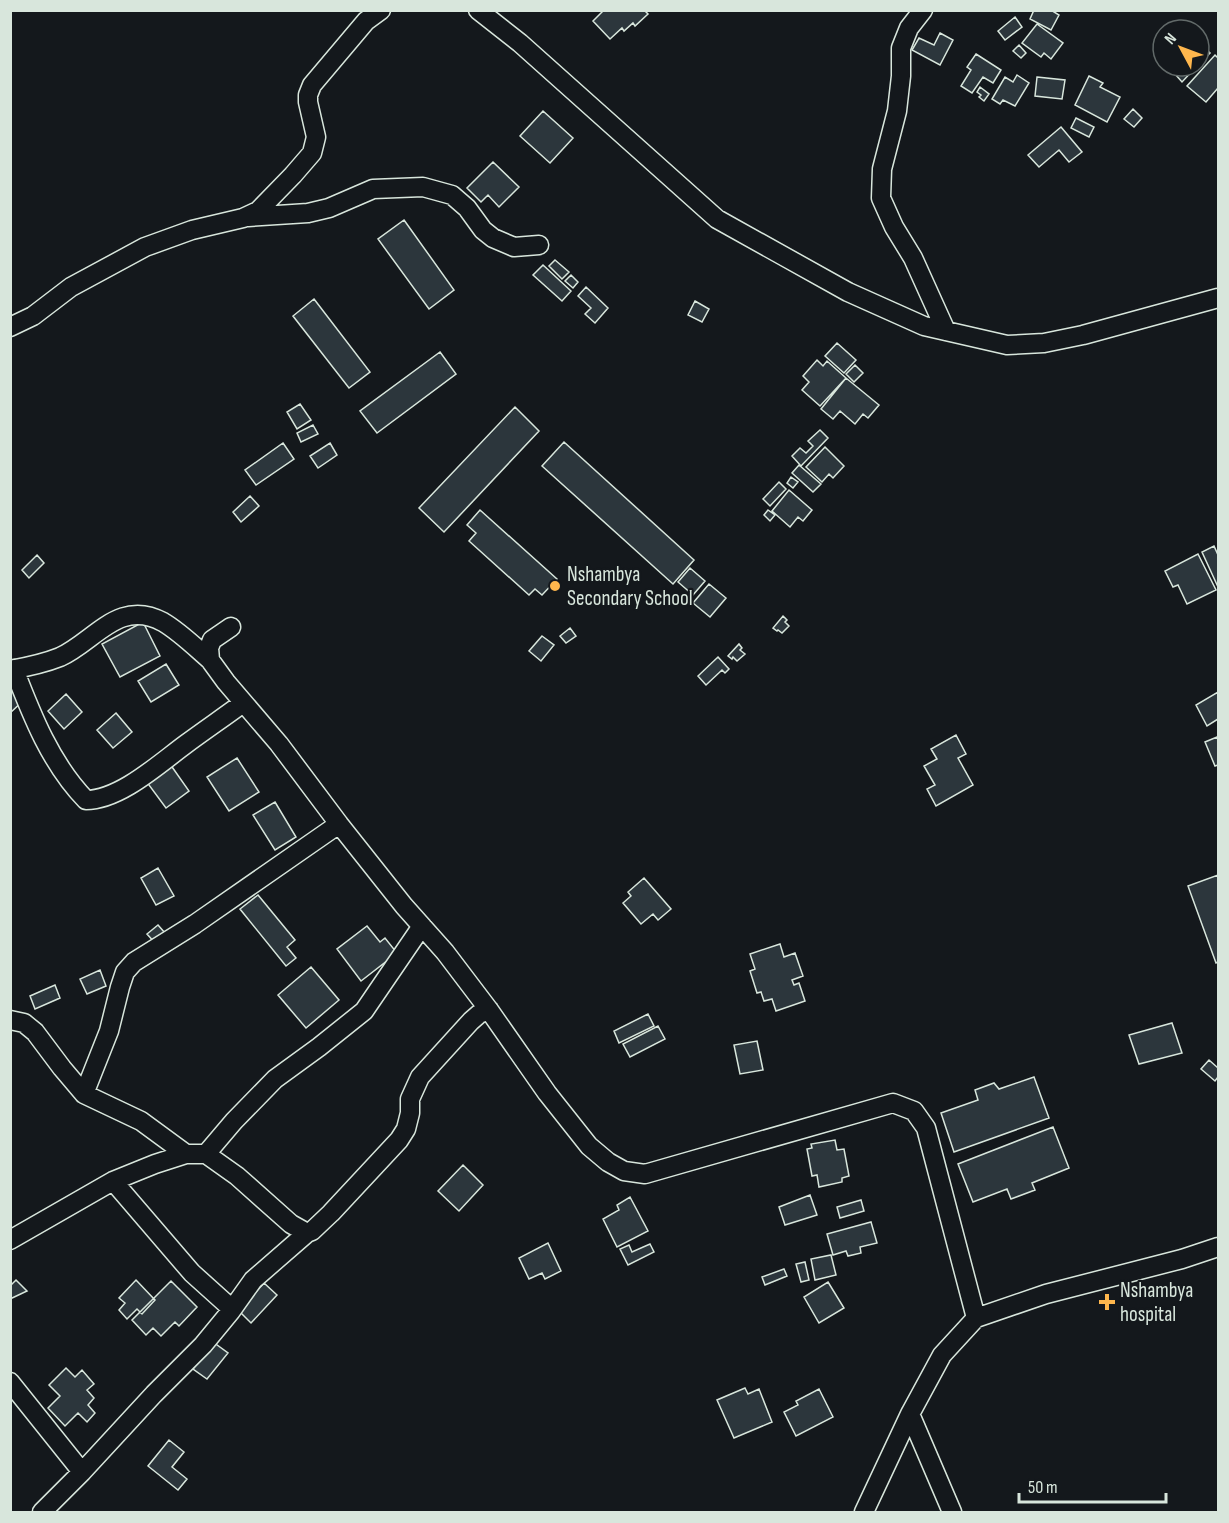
<svg xmlns="http://www.w3.org/2000/svg" width="1229" height="1523" font-family="'Sofia Sans Condensed',sans-serif">
	<style>
		.building { fill: #2c363c; stroke: #d8e6dc; stroke-width: 1.5 }
		.lines { fill: none; stroke-linecap: round; stroke-linejoin: round }
		.street-casing { stroke: #d8e6dc; stroke-width: 21 }
		.street { stroke: #14181c; stroke-width: 18 }
		.poi-dot { fill: #ffb74d; stroke: #14181c; stroke-width: 2 }
		.labels { text-anchor: middle; stroke-width: 4.5; stroke-linejoin: round; paint-order: stroke }
		.poi-label { font-size: 21px; fill: #d8e6dc; stroke: #14181c; text-anchor: start }
	</style>
	<rect width="100%" height="100%" fill="#14181c"/>
	<path class="building" d="M 604,10 L 644,10 L 648,14 L 635,26 L 633,23 L 624,31 L 622,28 L 610,39 L 593,21 Z
		M 1034,10 L 1051,10 L 1059,15 L 1051,30 L 1030,19 Z
		M 1015,17 L 1022,27 L 1005,40 L 998,31 Z
		M 1037,24 L 1063,43 L 1051,59 L 1044,53 L 1041,57 L 1022,43 Z
		M 940,33 L 953,40 L 940,65 L 912,50 L 919,38 L 934,45 Z
		M 1019,45 L 1026,53 L 1021,58 L 1013,51 Z
		M 1202,45 L 1210,53 L 1199,64 L 1199,49 Z
		M 976,54 L 1001,70 L 993,83 L 983,77 L 972,93 L 961,86 L 971,70 L 967,67 Z
		M 1215,55 L 1218,58 L 1218,88 L 1206,102 L 1187,86 Z
		M 1183,66 L 1197,66 L 1182,82 L 1175,74 Z
		M 1017,75 L 1029,83 L 1015,106 L 1003,100 L 1000,104 L 992,99 L 1005,77 L 1013,82 Z
		M 1089,76 L 1103,83 L 1100,87 L 1120,97 L 1107,122 L 1075,105 Z
		M 1037,77 L 1065,80 L 1062,99 L 1035,96 Z
		M 980,87 L 989,94 L 984,101 L 979,97 L 981,95 L 977,92 Z
		M 1133,109 L 1142,118 L 1134,127 L 1124,119 Z
		M 543,111 L 573,138 L 550,163 L 520,136 Z
		M 1076,118 L 1094,127 L 1089,137 L 1071,128 Z
		M 1061,127 L 1082,152 L 1069,162 L 1059,150 L 1039,167 L 1028,155 Z
		M 493,162 L 519,187 L 499,207 L 488,195 L 481,202 L 467,188 Z
		M 404,220 L 454,290 L 429,309 L 378,239 Z
		M 555,260 L 569,272 L 562,279 L 549,266 Z
		M 543,265 L 571,291 L 562,301 L 533,275 Z
		M 571,275 L 578,282 L 573,288 L 565,281 Z
		M 586,287 L 608,308 L 595,323 L 585,314 L 591,308 L 578,296 Z
		M 314,299 L 370,372 L 349,388 L 293,316 Z
		M 695,301 L 709,309 L 702,322 L 688,315 Z
		M 837,343 L 856,360 L 844,373 L 825,356 Z
		M 440,352 L 456,374 L 377,433 L 360,411 Z
		M 817,360 L 823,366 L 827,361 L 846,378 L 820,406 L 802,390 L 809,382 L 803,376 Z
		M 855,365 L 863,373 L 854,382 L 846,374 Z
		M 846,378 L 879,405 L 868,418 L 863,414 L 855,424 L 840,411 L 833,419 L 821,409 Z
		M 300,404 L 311,420 L 297,429 L 287,412 Z
		M 515,407 L 539,431 L 444,532 L 419,508 Z
		M 313,425 L 318,434 L 301,442 L 297,433 Z
		M 820,430 L 828,438 L 801,466 L 792,456 L 800,448 L 806,453 L 813,446 L 808,441 Z
		M 564,442 L 694,560 L 673,584 L 542,466 Z
		M 283,443 L 294,459 L 256,485 L 245,470 Z
		M 330,443 L 337,455 L 318,468 L 310,456 Z
		M 825,447 L 844,466 L 833,478 L 829,474 L 822,482 L 806,467 Z
		M 799,465 L 821,484 L 813,492 L 792,473 Z
		M 791,477 L 798,482 L 793,488 L 787,483 Z
		M 779,482 L 786,489 L 770,506 L 763,499 Z
		M 789,490 L 812,510 L 803,521 L 798,517 L 790,527 L 772,511 Z
		M 250,496 L 259,506 L 241,522 L 233,512 Z
		M 480,510 L 557,579 L 542,595 L 535,589 L 529,595 L 469,541 L 476,533 L 467,525 Z
		M 768,510 L 775,515 L 770,521 L 764,515 Z
		M 1214,546 L 1218,555 L 1218,587 L 1202,552 Z
		M 1198,554 L 1216,590 L 1187,604 L 1178,585 L 1173,587 L 1165,571 Z
		M 37,555 L 44,563 L 29,578 L 22,570 Z
		M 690,568 L 705,581 L 693,595 L 678,582 Z
		M 709,584 L 726,598 L 710,617 L 693,603 Z
		M 783,616 L 787,620 L 785,622 L 789,626 L 782,633 L 778,630 L 777,631 L 773,628 Z
		M 143,622 L 160,656 L 120,677 L 102,644 Z
		M 570,628 L 576,636 L 566,643 L 560,636 Z
		M 542,636 L 554,645 L 541,661 L 529,651 Z
		M 739,644 L 742,648 L 740,650 L 745,654 L 737,661 L 733,657 L 732,659 L 728,656 Z
		M 718,657 L 729,669 L 725,673 L 722,670 L 706,685 L 698,676 Z
		M 166,664 L 179,685 L 151,702 L 138,681 Z
		M 15,690 L 25,699 L 10,713 L 10,694 Z
		M 1218,692 L 1218,719 L 1207,726 L 1196,705 Z
		M 66,694 L 82,712 L 64,729 L 48,711 Z
		M 116,713 L 132,732 L 113,748 L 97,730 Z
		M 956,735 L 966,754 L 958,758 L 973,785 L 936,806 L 927,789 L 935,785 L 924,766 L 937,759 L 931,749 Z
		M 1217,737 L 1218,740 L 1218,765 L 1215,766 L 1205,742 Z
		M 237,758 L 259,792 L 229,811 L 207,777 Z
		M 170,764 L 189,791 L 166,808 L 146,781 Z
		M 275,802 L 296,837 L 275,850 L 253,815 Z
		M 158,868 L 174,896 L 156,905 L 141,878 Z
		M 1218,875 L 1218,962 L 1216,963 L 1188,886 Z
		M 644,878 L 671,909 L 658,920 L 653,914 L 641,924 L 623,903 L 631,896 L 628,892 Z
		M 258,895 L 295,940 L 287,947 L 296,958 L 286,966 L 240,909 Z
		M 158,925 L 165,933 L 155,943 L 147,934 Z
		M 367,926 L 380,942 L 385,938 L 397,953 L 361,981 L 337,949 Z
		M 780,944 L 784,957 L 795,953 L 803,976 L 792,980 L 794,985 L 799,983 L 805,1001 L 776,1011 L 772,999 L 764,1001 L 761,992 L 757,993 L 750,971 L 755,969 L 750,954 Z
		M 311,967 L 339,1000 L 306,1028 L 278,995 Z
		M 100,970 L 106,986 L 87,994 L 80,979 Z
		M 55,985 L 60,998 L 35,1009 L 30,996 Z
		M 648,1014 L 654,1026 L 619,1043 L 614,1031 Z
		M 1172,1023 L 1182,1053 L 1139,1064 L 1129,1035 Z
		M 658,1026 L 665,1039 L 630,1057 L 623,1044 Z
		M 757,1041 L 763,1070 L 740,1074 L 734,1045 Z
		M 1209,1060 L 1218,1068 L 1218,1077 L 1215,1081 L 1201,1069 Z
		M 1034,1077 L 1049,1118 L 954,1152 L 941,1113 L 978,1100 L 975,1090 L 994,1083 L 999,1089 Z
		M 1053,1127 L 1069,1168 L 1032,1183 L 1035,1190 L 1011,1199 L 1007,1189 L 973,1202 L 958,1164 Z
		M 835,1140 L 837,1150 L 844,1149 L 849,1176 L 842,1178 L 842,1182 L 819,1187 L 817,1175 L 812,1176 L 807,1149 L 812,1148 L 811,1144 Z
		M 463,1165 L 483,1185 L 459,1211 L 438,1191 Z
		M 810,1195 L 817,1215 L 785,1225 L 779,1207 Z
		M 630,1197 L 648,1231 L 617,1247 L 603,1219 L 619,1210 L 617,1205 Z
		M 861,1200 L 864,1211 L 840,1218 L 837,1207 Z
		M 871,1222 L 877,1243 L 860,1247 L 861,1253 L 848,1256 L 846,1251 L 833,1255 L 827,1234 Z
		M 548,1243 L 561,1271 L 545,1279 L 542,1273 L 529,1279 L 519,1258 Z
		M 650,1244 L 654,1252 L 628,1265 L 620,1249 L 629,1245 L 632,1252 Z
		M 831,1255 L 836,1275 L 815,1280 L 811,1259 Z
		M 805,1262 L 809,1280 L 801,1282 L 796,1264 Z
		M 784,1269 L 787,1276 L 765,1285 L 762,1277 Z
		M 16,1280 L 27,1291 L 10,1299 L 10,1286 Z
		M 136,1280 L 155,1300 L 142,1314 L 137,1309 L 127,1319 L 119,1310 L 125,1303 L 119,1298 Z
		M 171,1281 L 197,1307 L 179,1326 L 175,1322 L 161,1336 L 153,1328 L 146,1335 L 132,1320 Z
		M 828,1282 L 844,1308 L 819,1323 L 804,1297 Z
		M 264,1283 L 277,1295 L 251,1323 L 239,1311 Z
		M 213,1342 L 228,1353 L 207,1379 L 193,1369 Z
		M 66,1368 L 75,1377 L 82,1370 L 94,1384 L 87,1390 L 94,1398 L 88,1405 L 95,1413 L 87,1422 L 78,1413 L 65,1426 L 48,1408 L 60,1396 L 49,1385 Z
		M 745,1388 L 748,1394 L 759,1389 L 772,1422 L 734,1438 L 717,1400 Z
		M 819,1389 L 833,1417 L 796,1436 L 784,1412 L 798,1405 L 796,1401 Z
		M 169,1440 L 184,1452 L 172,1467 L 187,1479 L 178,1490 L 148,1466 Z"/>
	<g class="lines">
		<defs>
			<path id="street" d="M 478,10 L 520,43 L 717,219 L 848,292 L 924,326 L 1007,345 L 1044,343 L 1083,335 L 1218,298
				M 923,10 L 909,28 L 901,48 L 901,76 L 897,111 L 882,169 L 881,198 L 894,227 L 913,258 L 946,331
				M 248,217 L 308,213 L 329,208 L 373,189 L 423,187 L 452,195 L 467,208 L 483,230 L 493,238 L 514,247 L 539,245
				M 10,327 L 33,316 L 71,287 L 145,247 L 192,230 L 243,218 L 258,211 L 293,175 L 312,153 L 316,137 L 308,102 L 308,95 L 312,85 L 366,21 L 381,10
				M 231,627 L 212,640 L 209,648 L 210,660 L 226,682 L 279,744 L 339,824 L 404,906 L 445,952 L 489,1010 L 547,1093 L 589,1146 L 608,1162 L 624,1171 L 645,1174 L 893,1103 L 914,1111 L 926,1128 L 976,1318
				M 14,669 C 32,716 51,764 86,800 C 120,800 160,763 186,744 C 205,730 224,717 243,703
				M 10,670 C 27,667 45,663 60,657 C 95,641 119,598 163,622 C 180,632 195,647 210,660
				M 10,1020 L 24,1023 L 35,1032 L 62,1068 L 84,1094 L 141,1121 L 186,1154
				M 84,1094 L 109,1031 L 120,987 L 125,972 L 134,962 L 195,924 L 339,824
				M 206,1154 L 234,1121 L 275,1079 L 319,1047 L 364,1011 L 422,926
				M 113,1181 L 192,1273 L 232,1309
				M 10,1240 L 113,1181 L 155,1164 L 186,1154 L 206,1154 L 237,1176 L 291,1224 L 307,1233 L 312,1231 L 331,1213 L 399,1140 L 406,1129 L 410,1113 L 410,1099 L 420,1077 L 471,1021 L 479,1014 L 489,1010
				M 10,1382 L 82,1472
				M 910,1414 L 952,1512
				M 42,1512 L 82,1472 L 154,1394 L 203,1345 L 231,1311 L 253,1280 L 307,1233
				M 864,1512 L 910,1414 L 942,1355 L 976,1318 L 1046,1294 L 1182,1259 L 1218,1247"/>
		</defs>
		<use href="#street" class="street-casing"/>
		<use href="#street" class="street"/>
	</g>
	<g class="poi-dot">
		<circle cx="555" cy="586" r="6"/>
		<path d="M1104 1293h6v6h6v6h-6v6h-6v-6h-6v-6h6z"/>
	</g>
	<g class="labels">
		<g class="poi-label">
			<text x="567" y="581">Nshambya<tspan x="567" dy="24">Secondary School</tspan></text>
			<text x="1120" y="1297">Nshambya<tspan x="1120" dy="24">hospital</tspan></text>
		</g>
	</g>
	<rect width="1229" height="1523" fill="none" stroke="#d8e6dc" stroke-width="24"/>
	<g transform="translate(1181 48) rotate(311)"><circle r="28" fill="#14181c" stroke="#626a69" stroke-width="1.5"/>
	<path d="M0-4.5L10 22L0 15L-10 22Z" fill="#ffb74d"/>
	<text y="-9" font-size="16" font-weight="bold" text-anchor="middle" fill="#d8e6dc">N</text>
	</g>
	<path d="M1019 1493v9h147v-9" fill="none" stroke="#d8e6dc" stroke-width="3"/>
	<text x="1028" y="1493" font-size="18" fill="#d8e6dc" stroke="#14181c" stroke-width="4.5" paint-order="stroke">50 m</text>
</svg>
